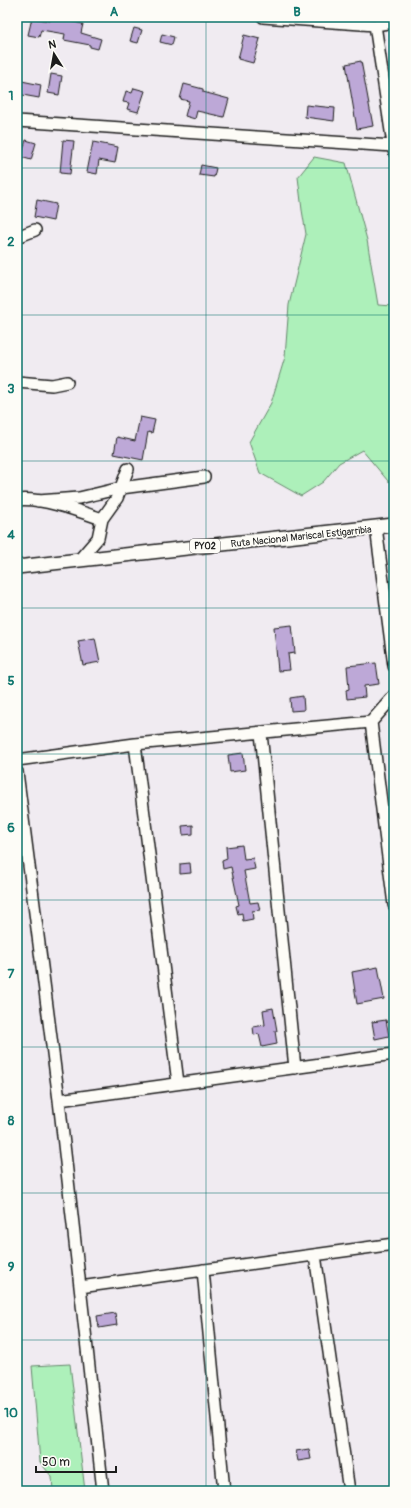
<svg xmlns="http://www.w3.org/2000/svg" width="411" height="1508" font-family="Pangolin,sans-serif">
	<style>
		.green { fill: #adf0ba; stroke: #64866b }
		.building { fill: #bda8d7; stroke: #1c1c1c }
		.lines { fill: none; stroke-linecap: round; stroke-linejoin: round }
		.minor-casing { stroke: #1c1c1c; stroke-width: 14 }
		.major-casing { stroke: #1c1c1c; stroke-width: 16 }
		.minor { stroke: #fdfcf7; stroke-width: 11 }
		.major { stroke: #fdfcf7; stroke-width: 13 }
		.grid { fill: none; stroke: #0f766e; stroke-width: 1; stroke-opacity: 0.55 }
		.labels { text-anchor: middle; stroke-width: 3.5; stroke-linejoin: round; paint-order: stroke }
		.shield { fill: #fdfcf7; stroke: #605f5e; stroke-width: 1 }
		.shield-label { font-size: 9px; font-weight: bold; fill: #1c1c1c }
		.street-label { font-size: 10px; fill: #1c1c1c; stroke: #fdfcf7 }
		.neatline { fill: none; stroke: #0f766e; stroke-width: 1.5 }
		.grid-label { font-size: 13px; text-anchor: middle; font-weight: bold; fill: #0f766e }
	</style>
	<rect width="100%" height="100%" fill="#f0ebf1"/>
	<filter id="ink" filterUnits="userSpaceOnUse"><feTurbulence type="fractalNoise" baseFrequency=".025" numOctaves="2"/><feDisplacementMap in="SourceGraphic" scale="8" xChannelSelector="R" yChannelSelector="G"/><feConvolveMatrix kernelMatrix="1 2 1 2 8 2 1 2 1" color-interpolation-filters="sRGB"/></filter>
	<g filter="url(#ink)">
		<path class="green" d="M 314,157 L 346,163 L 367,240 L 378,305 L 394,306 L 394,483 L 388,481 L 362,450 L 339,463 L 323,482 L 301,496 L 260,473 L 249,442 L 271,403 L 285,357 L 289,305 L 306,234 L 302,210 L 298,177 Z
			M 70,1364 L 85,1491 L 53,1491 L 52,1477 L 40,1462 L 32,1366 Z"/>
		<path class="building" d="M 51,17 L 83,24 L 81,33 L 101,39 L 98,49 L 90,47 L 90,45 L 64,40 L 65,34 L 41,30 L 39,37 L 28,35 L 32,18 L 50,21 Z
			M 134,28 L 142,30 L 138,43 L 130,41 Z
			M 162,34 L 174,37 L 172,45 L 160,42 Z
			M 244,35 L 260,39 L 253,63 L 238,59 Z
			M 361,61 L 373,126 L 357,129 L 346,64 Z
			M 51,74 L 62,76 L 59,95 L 48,93 Z
			M 17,80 L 41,85 L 39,98 L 17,94 Z
			M 184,84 L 203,89 L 203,92 L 229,99 L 224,117 L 197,111 L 195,119 L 185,116 L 189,101 L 180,99 Z
			M 134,88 L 145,91 L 138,112 L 127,109 L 129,103 L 123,102 L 126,91 L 132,93 Z
			M 306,105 L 335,108 L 334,121 L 305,117 Z
			M 26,140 L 36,143 L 31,160 L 21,157 Z
			M 63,140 L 74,141 L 70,174 L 60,173 Z
			M 93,142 L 118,147 L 115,163 L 99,160 L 97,174 L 87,172 Z
			M 201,165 L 216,168 L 214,177 L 199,175 Z
			M 37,200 L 56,204 L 53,221 L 34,217 Z
			M 140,417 L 155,420 L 152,433 L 148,432 L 143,460 L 114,454 L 117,437 L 135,441 Z
			M 292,625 L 295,653 L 288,654 L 290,670 L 278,671 L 274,627 Z
			M 95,638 L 100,662 L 83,665 L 78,641 Z
			M 376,663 L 379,684 L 364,686 L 365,697 L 347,699 L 346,690 L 349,689 L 347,666 Z
			M 303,696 L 304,710 L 291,711 L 290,698 Z
			M 243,753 L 245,770 L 230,772 L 228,755 Z
			M 193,825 L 193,834 L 183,835 L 182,826 Z
			M 242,845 L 244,859 L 253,858 L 255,869 L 244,871 L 250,903 L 258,902 L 260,910 L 252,911 L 253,919 L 243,921 L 242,913 L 238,914 L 236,906 L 239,905 L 231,867 L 223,869 L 222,861 L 227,859 L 226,847 Z
			M 190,863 L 191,873 L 180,874 L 180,864 Z
			M 378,967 L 384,999 L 357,1004 L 352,972 Z
			M 273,1008 L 277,1031 L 275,1031 L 277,1044 L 262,1047 L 259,1034 L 254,1035 L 253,1027 L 265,1025 L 263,1010 Z
			M 386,1020 L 389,1036 L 375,1039 L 372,1022 Z
			M 115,1313 L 117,1325 L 99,1328 L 97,1316 Z
			M 309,1449 L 311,1459 L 298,1461 L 296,1451 Z"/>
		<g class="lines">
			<defs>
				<path id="minor" d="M 263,17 L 375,25 L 394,22
					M 375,25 L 394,151
					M 17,121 L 393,146
					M 17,237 L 35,230
					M 17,382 L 52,385 L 67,382
					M 17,500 C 41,497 79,511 102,519
					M 38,501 L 79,498 L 121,488 L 204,477
					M 376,527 L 394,666
					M 79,560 L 98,538 L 102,519 L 117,498 L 128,469
					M 371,722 L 394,905
					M 261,733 L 295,1068
					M 135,744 L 178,1083
					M 17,760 L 135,744 L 371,722 L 394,696
					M 17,772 L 59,1100 L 103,1491
					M 59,1100 L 394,1054
					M 315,1255 L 349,1491
					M 203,1270 L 224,1491
					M 80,1287 L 394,1244"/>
				<path id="major" d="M 17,567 L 394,525"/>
			</defs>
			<use href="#minor" class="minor-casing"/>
			<use href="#major" class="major-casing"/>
			<use href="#minor" class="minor"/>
			<use href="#major" class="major"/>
		</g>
	</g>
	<path class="grid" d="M 206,17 L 206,1491M 17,168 L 394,168M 17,315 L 394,315M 17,461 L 394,461M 17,608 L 394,608M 17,754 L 394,754M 17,900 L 394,900M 17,1047 L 394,1047M 17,1193 L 394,1193M 17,1340 L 394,1340"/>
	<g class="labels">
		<rect class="shield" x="190" y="539" width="30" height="14" rx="3"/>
		<g class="shield-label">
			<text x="205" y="549">PY02</text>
		</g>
		<g class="street-label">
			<text transform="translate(301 536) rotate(-6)" y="4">Ruta Nacional Mariscal Estigarribia</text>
		</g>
	</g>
	<rect width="411" height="1508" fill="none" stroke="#fdfcf7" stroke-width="44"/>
	<g transform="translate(54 54) rotate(349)" stroke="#fdfcf7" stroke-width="3" paint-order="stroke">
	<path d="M0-3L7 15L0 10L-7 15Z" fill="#1c1c1c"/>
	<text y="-6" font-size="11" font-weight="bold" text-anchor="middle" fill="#1c1c1c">N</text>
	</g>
	<path d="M36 1466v6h80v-6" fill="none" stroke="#1c1c1c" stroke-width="2"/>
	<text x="42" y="1466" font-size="12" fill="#1c1c1c" stroke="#fdfcf7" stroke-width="3" paint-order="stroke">50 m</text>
	<rect x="22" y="22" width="367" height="1464" class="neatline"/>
	<g class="grid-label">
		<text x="114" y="16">A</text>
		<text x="297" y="16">B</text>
		<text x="11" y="100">1</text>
		<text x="11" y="246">2</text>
		<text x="11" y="393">3</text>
		<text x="11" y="539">4</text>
		<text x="11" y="685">5</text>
		<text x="11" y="832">6</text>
		<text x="11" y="978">7</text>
		<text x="11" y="1125">8</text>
		<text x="11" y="1271">9</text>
		<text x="11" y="1417">10</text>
	</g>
</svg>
